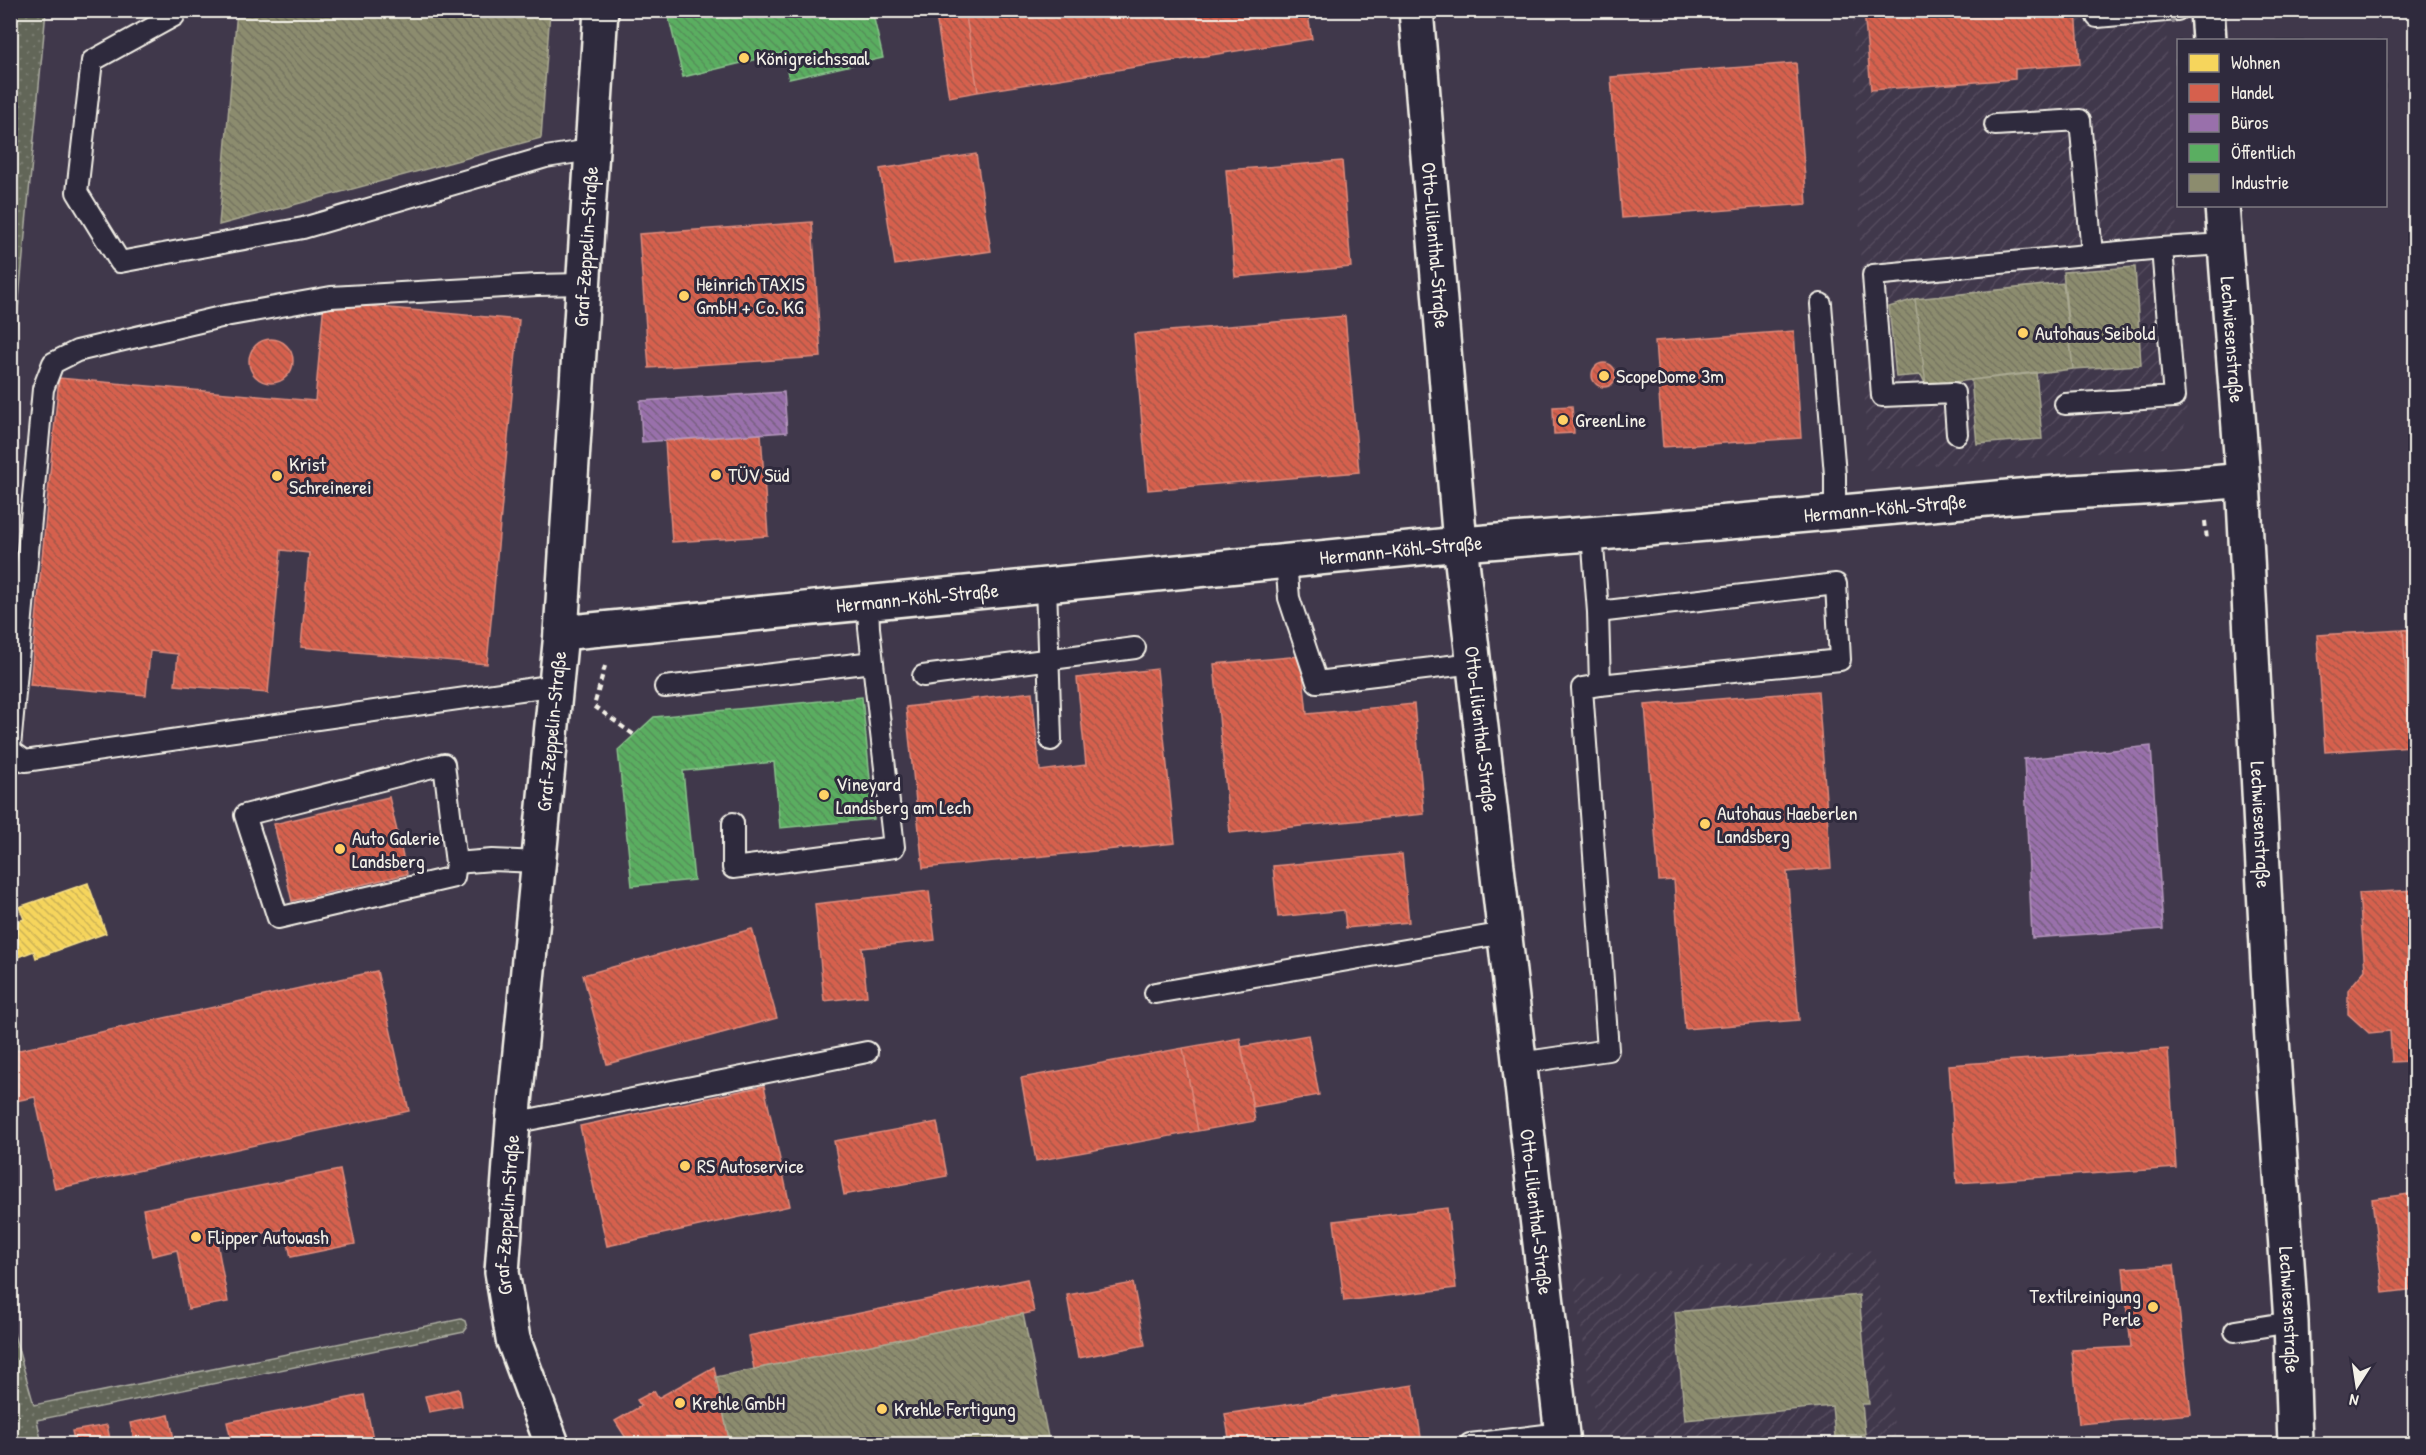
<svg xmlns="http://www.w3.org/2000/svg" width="2426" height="1455" font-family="'Patrick Hand',sans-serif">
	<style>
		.built { fill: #41384c; fill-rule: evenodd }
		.industrial { fill: url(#industrial-furrows) }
		.grass { fill: url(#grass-dots); stroke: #abaca0; stroke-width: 1.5 }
		.homes { fill: url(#homes-back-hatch); stroke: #f5dd86; stroke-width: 1.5 }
		.shops { fill: url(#shops-back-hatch); stroke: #df8c7c; stroke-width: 1.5 }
		.offices { fill: url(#offices-back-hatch); stroke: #b497bd; stroke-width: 1.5 }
		.public { fill: url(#public-back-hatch); stroke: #88c28a; stroke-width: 1.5 }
		.industry { fill: url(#industry-back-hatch); stroke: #abaa93; stroke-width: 1.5 }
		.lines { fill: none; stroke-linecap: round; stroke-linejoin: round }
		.lane-casing { stroke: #f4f1e8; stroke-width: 24 }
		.street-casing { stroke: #f4f1e8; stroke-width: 38 }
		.secondary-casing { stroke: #f4f1e8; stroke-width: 38 }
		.path { stroke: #f4f1e8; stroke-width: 4; stroke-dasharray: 6 4.5; stroke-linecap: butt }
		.lane { stroke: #2f2a3d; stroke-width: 20 }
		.street { stroke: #2f2a3d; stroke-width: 33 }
		.secondary { stroke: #2f2a3d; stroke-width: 33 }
		.poi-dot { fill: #ffd166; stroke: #2f2a3d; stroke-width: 2 }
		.labels { text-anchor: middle; stroke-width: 6; stroke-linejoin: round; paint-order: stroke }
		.poi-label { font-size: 20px; fill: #f4f1e8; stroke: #2f2a3d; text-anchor: start }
		.street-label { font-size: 20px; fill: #f4f1e8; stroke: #2f2a3d }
	</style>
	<defs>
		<pattern id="industrial-furrows" width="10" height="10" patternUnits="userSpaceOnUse" patternTransform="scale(1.5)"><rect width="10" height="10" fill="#41384c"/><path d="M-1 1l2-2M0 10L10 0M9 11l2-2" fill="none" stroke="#544c5d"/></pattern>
		<pattern id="grass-dots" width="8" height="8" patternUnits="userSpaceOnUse" patternTransform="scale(1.5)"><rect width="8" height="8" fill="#626658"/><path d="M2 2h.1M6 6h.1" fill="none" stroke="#797c70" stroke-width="1.8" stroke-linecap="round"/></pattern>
		<pattern id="homes-back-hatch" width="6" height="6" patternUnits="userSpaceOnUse" patternTransform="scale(1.5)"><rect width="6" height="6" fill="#f6d55c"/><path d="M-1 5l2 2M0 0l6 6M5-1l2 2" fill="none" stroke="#cbb256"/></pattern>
		<pattern id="shops-back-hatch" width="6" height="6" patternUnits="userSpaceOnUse" patternTransform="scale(1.5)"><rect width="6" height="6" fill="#d6604d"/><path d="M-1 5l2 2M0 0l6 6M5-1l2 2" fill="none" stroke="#a5584b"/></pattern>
		<pattern id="offices-back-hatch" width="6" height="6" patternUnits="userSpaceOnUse" patternTransform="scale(1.5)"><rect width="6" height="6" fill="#9970ab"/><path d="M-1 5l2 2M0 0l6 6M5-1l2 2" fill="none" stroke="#796083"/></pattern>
		<pattern id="public-back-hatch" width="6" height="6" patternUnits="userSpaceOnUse" patternTransform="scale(1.5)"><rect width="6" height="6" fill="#5aae61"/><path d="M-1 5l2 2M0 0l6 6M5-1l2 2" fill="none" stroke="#558f59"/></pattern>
		<pattern id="industry-back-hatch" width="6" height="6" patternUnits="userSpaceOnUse" patternTransform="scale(1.5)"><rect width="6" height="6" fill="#8c8c6e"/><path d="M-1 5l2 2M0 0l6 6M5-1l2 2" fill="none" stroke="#757460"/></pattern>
	</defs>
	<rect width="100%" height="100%" fill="#2f2a3d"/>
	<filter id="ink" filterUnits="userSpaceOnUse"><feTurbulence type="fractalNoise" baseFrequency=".0167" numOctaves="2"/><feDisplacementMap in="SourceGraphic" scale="12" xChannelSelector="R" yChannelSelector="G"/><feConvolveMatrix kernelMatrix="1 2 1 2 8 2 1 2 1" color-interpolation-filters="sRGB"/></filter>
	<g filter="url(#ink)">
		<path class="built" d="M 46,11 L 2415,11 L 2415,1444 L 11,1444 L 10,384 ZM 2178,40 L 2386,40 L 2386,206 L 2178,206 Z"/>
		<path class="industrial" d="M 1853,11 L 2165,11 L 2187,419 L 2176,447 L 1867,470 Z
			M 1875,1250 L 1896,1444 L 1599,1444 L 1574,1280 Z"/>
		<path class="grass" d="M 11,10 L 46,11 L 11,384 L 10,11 Z
			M 461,1319 L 465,1321 L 467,1328 L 464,1332 L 37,1420 L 42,1444 L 11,1444 L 11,1324 L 34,1405 Z"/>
		<path class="homes" d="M 88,883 L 106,933 L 36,958 L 34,951 L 10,960 L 10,924 L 24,919 L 19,907 Z"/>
		<path class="shops" d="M 935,10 L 965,10 L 978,92 L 949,97 Z
			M 965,10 L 1307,10 L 1312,39 L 978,92 Z
			M 1864,10 L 2076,10 L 2080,64 L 2015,69 L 2015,79 L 1871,90 Z
			M 1796,63 L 1807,204 L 1622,218 L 1611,77 Z
			M 976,154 L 991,251 L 895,265 L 880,169 Z
			M 1342,161 L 1351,267 L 1235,277 L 1226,170 Z
			M 812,222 L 821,357 L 649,368 L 639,234 Z
			M 324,302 L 519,320 L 487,664 L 301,647 L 309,553 L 281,550 L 268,693 L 175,685 L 178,654 L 150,651 L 146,695 L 30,685 L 59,378 L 315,401 Z
			M 1345,316 L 1359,472 L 1148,490 L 1134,334 Z
			M 1794,331 L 1801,438 L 1663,447 L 1655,341 Z
			M249 361a22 22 0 1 1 44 0a22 22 0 1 1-44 0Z
			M1592 375a12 12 0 1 1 24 0a12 12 0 1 1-24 0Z
			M 1572,406 L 1574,433 L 1554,434 L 1553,407 Z
			M 761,434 L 768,536 L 672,542 L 665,441 Z
			M 2416,629 L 2416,691 L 2407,692 L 2403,630 Z
			M 2403,630 L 2411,746 L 2325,752 L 2317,635 Z
			M 1301,656 L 1307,714 L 1414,704 L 1424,814 L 1230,833 L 1214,664 Z
			M 1157,669 L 1175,843 L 923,868 L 906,707 L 1032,692 L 1040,771 L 1086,765 L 1077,678 Z
			M 1818,691 L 1831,868 L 1787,872 L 1799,1020 L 1685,1029 L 1674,880 L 1659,881 L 1645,705 Z
			M 389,797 L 407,874 L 292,901 L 274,824 Z
			M 1402,854 L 1409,922 L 1346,928 L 1344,910 L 1278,917 L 1273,866 Z
			M 2416,890 L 2416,1044 L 2408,1045 L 2409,1061 L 2392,1062 L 2390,1031 L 2369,1033 L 2348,1014 L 2348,990 L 2365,970 L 2359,893 Z
			M 929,891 L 935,940 L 862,948 L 867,996 L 824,1001 L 815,904 Z
			M 752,929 L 777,1018 L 607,1064 L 583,975 Z
			M 377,971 L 409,1111 L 55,1189 L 35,1097 L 10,1102 L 10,1052 Z
			M 1308,1035 L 1319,1095 L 1253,1107 L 1241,1047 Z
			M 1240,1038 L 1255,1121 L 1198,1131 L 1183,1048 Z
			M 1183,1048 L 1198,1131 L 1036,1161 L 1021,1078 Z
			M 2168,1049 L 2176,1168 L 1957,1183 L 1949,1065 Z
			M 764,1086 L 790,1206 L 607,1246 L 580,1126 Z
			M 937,1122 L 947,1176 L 844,1195 L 834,1141 Z
			M 340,1170 L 355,1244 L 291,1257 L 285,1229 L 217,1242 L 228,1302 L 188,1309 L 177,1250 L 152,1256 L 143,1209 Z
			M 2416,1193 L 2416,1289 L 2383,1293 L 2372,1199 Z
			M 1447,1208 L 1456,1288 L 1344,1301 L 1334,1221 Z
			M 2174,1265 L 2191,1414 L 2079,1424 L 2072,1350 L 2131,1347 L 2123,1268 Z
			M 1027,1279 L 1034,1312 L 754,1369 L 748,1336 Z
			M 1133,1283 L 1145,1345 L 1078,1358 L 1067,1295 Z
			M 714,1367 L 730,1444 L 630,1444 L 615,1421 L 641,1406 L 637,1400 L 654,1391 L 658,1398 Z
			M 1413,1385 L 1422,1444 L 1230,1444 L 1225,1414 Z
			M 459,1389 L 462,1406 L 429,1412 L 425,1396 Z
			M 364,1395 L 374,1444 L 232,1444 L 227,1422 Z
			M 169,1415 L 175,1444 L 135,1444 L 130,1423 Z
			M 107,1425 L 111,1444 L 75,1444 L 72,1431 Z"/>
		<path class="offices" d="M 784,392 L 787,432 L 642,442 L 640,401 Z
			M 2151,746 L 2163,929 L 2032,938 L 2024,759 Z"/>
		<path class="public" d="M 667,10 L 872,10 L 883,58 L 789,79 L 783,53 L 683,77 Z
			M 862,697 L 874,819 L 780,828 L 774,762 L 683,771 L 694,880 L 632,886 L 618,750 L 654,717 Z"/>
		<path class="industry" d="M 237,10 L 550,10 L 541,138 L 219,225 Z
			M 2135,267 L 2141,365 L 2073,369 L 2063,272 Z
			M 2063,283 L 2073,369 L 1926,385 L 1915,299 Z
			M 1915,299 L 1926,385 L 1921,375 L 1896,377 L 1889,307 Z
			M 2036,372 L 2042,439 L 1977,444 L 1971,380 Z
			M 1859,1295 L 1869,1404 L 1862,1404 L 1865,1434 L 1835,1437 L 1832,1406 L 1685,1420 L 1675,1312 Z
			M 1023,1314 L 1049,1442 L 1038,1444 L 730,1444 L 716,1377 Z
			M 1865,1434 L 1866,1444 L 1850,1444 L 1849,1435 Z
			M 1849,1435 L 1850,1444 L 1835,1444 L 1835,1437 Z"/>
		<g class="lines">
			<defs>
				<path id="lane" d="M 174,10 L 174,16 L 92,61 L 77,192 L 120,262 L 303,228 L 546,157 L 590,150
					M 2097,17 L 2177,10
					M 1995,125 L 2080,120 L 2092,254
					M 1821,304 L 1835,475 L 1835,512
					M 2065,404 L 2174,397 L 2162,248 L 2224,244
					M 1957,434 L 1954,393 L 1882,396 L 1873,275 L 2162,248
					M 1592,534 L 1598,612 L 1836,584 L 1840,660 L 1600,685 L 1598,612
					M 1286,561 L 1289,598 L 1317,682 L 1474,663
					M 1046,585 L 1051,740
					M 923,676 L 1135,648
					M 665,687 L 873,662
					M 10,747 L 43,389 L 53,363 L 77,351 L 225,316 L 331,297 L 537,285 L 582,284
					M 10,750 L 25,761 L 556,685
					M 733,823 L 733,868 L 894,847 L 869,628 L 868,603
					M 456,863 L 454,877 L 278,918 L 245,815 L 444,764 L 456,863 L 492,860 L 539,862
					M 1155,993 L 1505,933
					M 1520,1063 L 1608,1050 L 1582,688 L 1600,685
					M 513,1123 L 867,1052
					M 2235,1331 L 2291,1322
					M 1470,1444 L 1562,1433"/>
				<g id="street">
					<path id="s1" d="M 1416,10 L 1460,544 L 1563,1444"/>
					<path id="s2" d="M 561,633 L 1460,544 C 1651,530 1840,512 2030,495 C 2101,489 2172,488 2243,480"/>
					<path id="s3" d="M 552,1444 L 513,1339 L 502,1272 L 513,1123 L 561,633 L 601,10"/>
				</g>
				<g id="secondary">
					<path d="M 2207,10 L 2209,40"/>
					<path id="s4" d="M 2222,206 L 2243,480 L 2271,1024 L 2291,1322 L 2295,1444"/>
				</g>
			</defs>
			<use href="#lane" class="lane-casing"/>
			<use href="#street" class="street-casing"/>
			<use href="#secondary" class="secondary-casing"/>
			<path class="path" d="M 2177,59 L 2178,74
				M 2205,521 L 2207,540
				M 605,666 L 594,706 L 634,735"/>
			<use href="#lane" class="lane"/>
			<use href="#street" class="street"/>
			<use href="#secondary" class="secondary"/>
		</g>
	</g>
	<g class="poi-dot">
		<circle cx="744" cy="58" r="6"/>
		<circle cx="684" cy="296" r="6"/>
		<circle cx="2023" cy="333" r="6"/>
		<circle cx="1604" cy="376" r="6"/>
		<circle cx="1563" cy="420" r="6"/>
		<circle cx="716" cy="475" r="6"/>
		<circle cx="277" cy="476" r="6"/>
		<circle cx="824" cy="795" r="6"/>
		<circle cx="1705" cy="824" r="6"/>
		<circle cx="340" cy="849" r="6"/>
		<circle cx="685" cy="1166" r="6"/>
		<circle cx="196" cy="1237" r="6"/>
		<circle cx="2153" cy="1307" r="6"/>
		<circle cx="680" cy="1403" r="6"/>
		<circle cx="882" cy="1409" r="6"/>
	</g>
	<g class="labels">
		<g class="poi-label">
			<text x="756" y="65">Königreichssaal</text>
			<text x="696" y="291">Heinrich TAXIS<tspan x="696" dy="23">GmbH + Co. KG</tspan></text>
			<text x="2035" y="340">Autohaus Seibold</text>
			<text x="1616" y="383">ScopeDome 3m</text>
			<text x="1575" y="427">GreenLine</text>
			<text x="289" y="471">Krist<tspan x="289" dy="23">Schreinerei</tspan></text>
			<text x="728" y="482">TÜV Süd</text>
			<text x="836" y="791">Vineyard<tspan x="836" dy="23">Landsberg am Lech</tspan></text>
			<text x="1717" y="820">Autohaus Haeberlen<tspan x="1717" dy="23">Landsberg</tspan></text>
			<text x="352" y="845">Auto Galerie<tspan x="352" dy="23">Landsberg</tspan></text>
			<text x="697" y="1173">RS Autoservice</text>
			<text x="208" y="1244">Flipper Autowash</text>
			<text x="2141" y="1303" text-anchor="end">Textilreinigung<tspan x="2141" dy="23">Perle</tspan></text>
			<text x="692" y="1410">Krehle GmbH</text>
			<text x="894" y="1416">Krehle Fertigung</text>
		</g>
		<g class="street-label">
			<text dy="7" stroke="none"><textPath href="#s1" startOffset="236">Otto-Lilienthal-Straße</textPath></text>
			<text dy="7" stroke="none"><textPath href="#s3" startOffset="1209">Graf-Zeppelin-Straße</textPath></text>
			<text dy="7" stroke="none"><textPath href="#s4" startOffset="134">Lechwiesenstraße</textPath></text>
			<text dy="7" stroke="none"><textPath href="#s2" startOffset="1330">Hermann-Köhl-Straße</textPath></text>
			<text dy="7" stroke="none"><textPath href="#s2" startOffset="844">Hermann-Köhl-Straße</textPath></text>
			<text dy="7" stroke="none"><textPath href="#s2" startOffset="358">Hermann-Köhl-Straße</textPath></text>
			<text dy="7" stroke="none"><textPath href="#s1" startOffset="722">Otto-Lilienthal-Straße</textPath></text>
			<text dy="7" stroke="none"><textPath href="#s3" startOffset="723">Graf-Zeppelin-Straße</textPath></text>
			<text dy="7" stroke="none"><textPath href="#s4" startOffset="620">Lechwiesenstraße</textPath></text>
			<text dy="7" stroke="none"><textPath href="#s1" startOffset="1208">Otto-Lilienthal-Straße</textPath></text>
			<text dy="7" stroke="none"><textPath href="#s3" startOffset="237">Graf-Zeppelin-Straße</textPath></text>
			<text dy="7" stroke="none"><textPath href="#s4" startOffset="1106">Lechwiesenstraße</textPath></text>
		</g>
	</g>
	<rect width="2426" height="1455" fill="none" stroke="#2f2a3d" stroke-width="36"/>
	<rect x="18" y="18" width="2390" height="1419" fill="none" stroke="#f4f1e8" stroke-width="2" filter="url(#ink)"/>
	<rect x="2177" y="39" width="210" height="168" fill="#2f2a3d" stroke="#7e7a81" stroke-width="1.5"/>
	<rect x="2189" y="54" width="30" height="18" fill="#f6d55c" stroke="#7e7a81" stroke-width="1.5"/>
	<text x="2231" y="69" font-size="18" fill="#f4f1e8">Wohnen</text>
	<rect x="2189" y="84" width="30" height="18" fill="#d6604d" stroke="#7e7a81" stroke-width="1.5"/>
	<text x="2231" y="99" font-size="18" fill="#f4f1e8">Handel</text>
	<rect x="2189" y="114" width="30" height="18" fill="#9970ab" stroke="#7e7a81" stroke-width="1.5"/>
	<text x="2231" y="129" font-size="18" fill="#f4f1e8">Büros</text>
	<rect x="2189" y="144" width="30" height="18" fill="#5aae61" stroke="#7e7a81" stroke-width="1.5"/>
	<text x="2231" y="159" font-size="18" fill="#f4f1e8">Öffentlich</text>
	<rect x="2189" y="174" width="30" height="18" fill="#8c8c6e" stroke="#7e7a81" stroke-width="1.5"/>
	<text x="2231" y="189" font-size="18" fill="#f4f1e8">Industrie</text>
	<g transform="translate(2357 1386) rotate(192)" stroke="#2f2a3d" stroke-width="4.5" paint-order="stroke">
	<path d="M0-4.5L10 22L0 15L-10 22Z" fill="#f4f1e8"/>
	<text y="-9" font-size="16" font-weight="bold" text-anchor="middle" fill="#f4f1e8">N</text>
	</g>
</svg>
